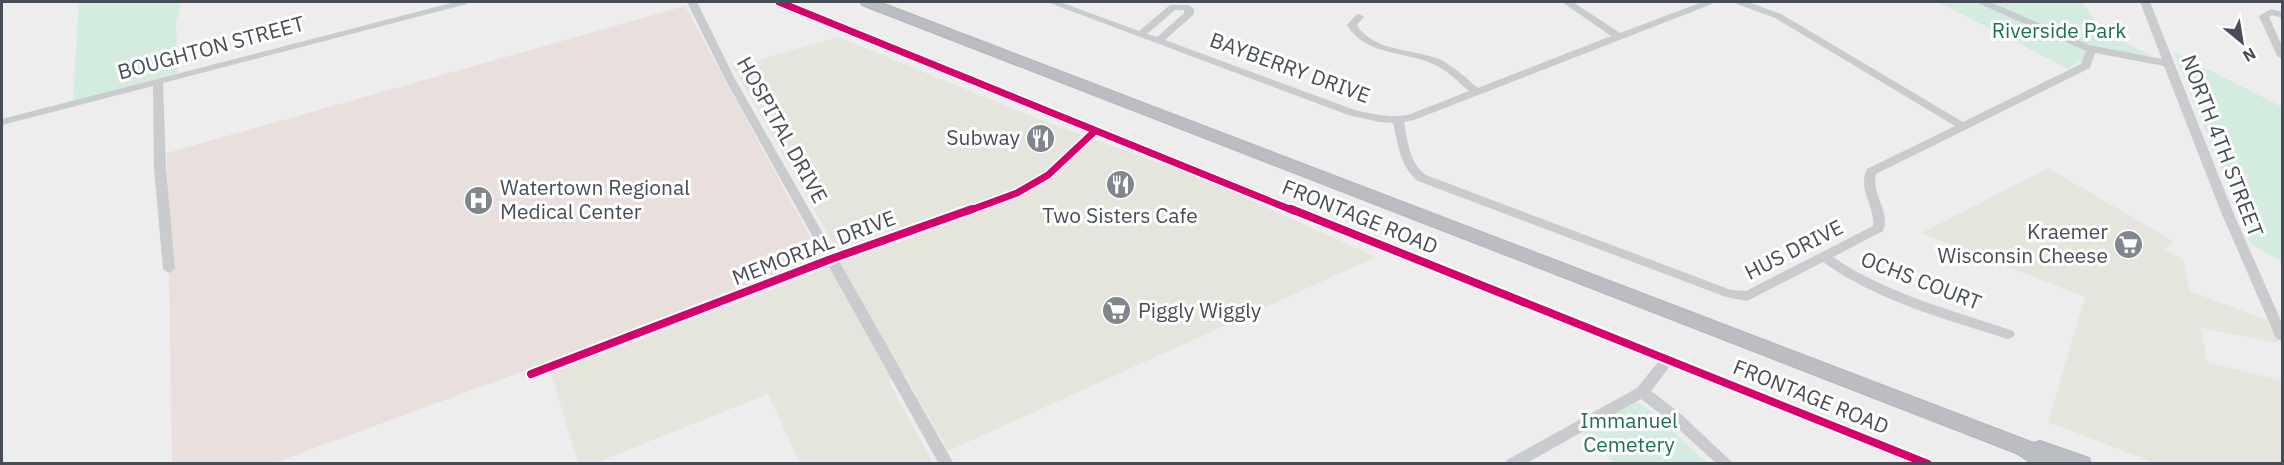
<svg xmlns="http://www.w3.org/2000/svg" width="2284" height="465" font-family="'IBM Plex Sans',sans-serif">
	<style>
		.commercial { fill: #e6e5dd }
		.medical { fill: #e9dfdc }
		.green { fill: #d4ebe0 }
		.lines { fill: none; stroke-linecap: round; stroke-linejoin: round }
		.highway-casing { stroke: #b3b5bc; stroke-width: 2 }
		.minor { fill: #cacbce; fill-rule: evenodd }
		.highway { fill: #bbbdc2; fill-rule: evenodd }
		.cycleway-far1-casing { stroke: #fff; stroke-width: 10 }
		.cycleway-casing { stroke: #fff; stroke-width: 12 }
		.cycleway-far1 { stroke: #d6006c; stroke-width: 7 }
		.cycleway { stroke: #d6006c; stroke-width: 8 }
		.labels { text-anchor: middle; stroke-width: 6; stroke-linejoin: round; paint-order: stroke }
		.park-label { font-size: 21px; fill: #207053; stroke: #fff }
		.street-label { font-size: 21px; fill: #474d57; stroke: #fff }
		.poi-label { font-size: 21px; fill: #474d57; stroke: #fff; text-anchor: end }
	</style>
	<rect width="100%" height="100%" fill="#eeeded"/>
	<path class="commercial" d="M 838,37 L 1041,120 L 1206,180 L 1376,257 L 948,451 L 905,375 L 888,381 L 933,463 L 800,463 L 768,394 L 595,463 L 578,463 L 551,373 L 783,285 L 843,260 L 733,67 Z
		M 2048,168 L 2175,242 L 2165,249 L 2183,260 L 2190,291 L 2267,320 L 2279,343 L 2201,328 L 2207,362 L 2282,381 L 2282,463 L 2155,463 L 2048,422 L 2085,297 L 1921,233 Z"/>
	<path class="medical" d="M 685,6 L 816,248 L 819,255 L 816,258 L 762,283 L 274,463 L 172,463 L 167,153 Z"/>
	<path class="green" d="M 79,2 L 181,2 L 176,23 L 178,73 L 73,101 Z
		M 1938,2 L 2082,2 L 2104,32 L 2154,57 L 2085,46 L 2085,58 L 2068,69 Z
		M 2174,52 L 2282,107 L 2282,262 L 2251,244 Z
		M 1627,401 L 1639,403 L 1647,408 L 1707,463 L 1615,463 L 1577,426 Z"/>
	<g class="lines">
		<defs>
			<path id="highway" d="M 860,2 L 879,2 L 2034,443 L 2040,441 L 2089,458 L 2091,464 L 2033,464 L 2016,453 L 862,5 Z"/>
		</defs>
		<use href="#highway" class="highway-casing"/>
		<path class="minor" d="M 455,2 L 469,2 L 467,4 L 163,83 L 166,168 L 175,269 L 169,273 L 163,269 L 154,168 L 153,86 L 2,125 L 2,119 Z
			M 687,2 L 697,2 L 735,79 L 834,253 L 1013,190 L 1044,172 L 1088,132 L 776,4 L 774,2 L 786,2 L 1057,112 L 1933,460 L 1935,464 L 1911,464 L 1670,366 L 1651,391 L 1681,414 L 1734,464 L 1717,464 L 1671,422 L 1641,399 L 1525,464 L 1505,464 L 1507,460 L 1637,388 L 1658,362 L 1097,136 L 1052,178 L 1021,196 L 839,261 L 954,464 L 939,464 L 828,265 L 536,378 L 531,379 L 526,378 L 524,374 L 526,370 L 824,257 L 725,79 Z
			M 1047,2 L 1060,2 L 1139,31 L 1170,5 L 1189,5 L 1194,9 L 1194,14 L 1165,40 L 1355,110 C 1373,114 1389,118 1408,115 L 1469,91 C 1457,81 1446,69 1431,63 C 1402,51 1365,55 1347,25 L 1356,15 L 1359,14 L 1364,17 L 1357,25 C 1374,53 1415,48 1441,60 C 1455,67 1466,78 1478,88 L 1611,36 L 1562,2 L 1573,2 L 1620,33 L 1702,2 L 1714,2 L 1712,4 L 1414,120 L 1404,122 C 1408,142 1409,163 1426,175 L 1731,290 L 1746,291 L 1873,226 C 1875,206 1857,189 1867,169 L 1955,126 L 1775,18 L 1737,4 L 1735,2 L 1748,2 L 1781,14 L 1963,122 L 2081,64 L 2086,51 L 1980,4 L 1978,2 L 1990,2 L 2089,45 L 2162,59 L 2140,2 L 2150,2 L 2233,212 L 2282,323 L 2282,341 L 2277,339 L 2275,336 L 2221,212 L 2164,66 L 2095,53 L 2090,68 L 1876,174 C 1871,194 1891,212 1883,231 L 1833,257 C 1887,294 1952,310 2013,331 L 2015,334 L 2013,337 L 2008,339 C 1945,319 1877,301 1823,262 L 1751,299 L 1747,301 L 1726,297 L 1418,181 C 1400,167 1398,144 1393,123 L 1379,122 L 1348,115 ZM 1175,10 L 1184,10 L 1184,13 L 1157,37 L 1147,34 Z
			M 2271,9 L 2282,12 L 2282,18 L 2272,15 L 2269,17 L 2282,46 L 2282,59 L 2277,56 L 2259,16 Z"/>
		<use href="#highway" class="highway"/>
		<defs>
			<path id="cycleway-far1" d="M 779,2 L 1294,211
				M 968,211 L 1017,193 L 1048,175 L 1095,131"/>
			<path id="cycleway" d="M 1291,209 L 1928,464
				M 531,374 L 831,259 L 972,209"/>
		</defs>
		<use href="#cycleway-far1" class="cycleway-far1-casing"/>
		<use href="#cycleway" class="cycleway-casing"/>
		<use href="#cycleway-far1" class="cycleway-far1"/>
		<use href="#cycleway" class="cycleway"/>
	</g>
	<defs>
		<symbol id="restaurant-disc" viewBox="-11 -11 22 22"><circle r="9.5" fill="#81858c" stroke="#fff"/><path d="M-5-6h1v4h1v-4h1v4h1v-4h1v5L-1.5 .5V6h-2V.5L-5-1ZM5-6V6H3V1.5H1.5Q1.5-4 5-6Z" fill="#fff"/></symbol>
		<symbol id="hospital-disc" viewBox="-11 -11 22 22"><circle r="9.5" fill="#81858c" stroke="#fff"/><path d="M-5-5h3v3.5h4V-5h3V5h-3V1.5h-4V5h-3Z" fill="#fff"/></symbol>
		<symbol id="supermarket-disc" viewBox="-11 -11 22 22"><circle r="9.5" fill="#81858c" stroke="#fff"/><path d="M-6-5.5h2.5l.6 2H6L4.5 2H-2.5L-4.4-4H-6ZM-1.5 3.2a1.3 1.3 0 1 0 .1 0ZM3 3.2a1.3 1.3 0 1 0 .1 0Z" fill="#fff"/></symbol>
	</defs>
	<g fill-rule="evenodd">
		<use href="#restaurant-disc" x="1024" y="122" width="33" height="33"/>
		<use href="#restaurant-disc" x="1104" y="168" width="33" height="33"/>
		<use href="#hospital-disc" x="462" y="184" width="33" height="33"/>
		<use href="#supermarket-disc" x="2112" y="228" width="33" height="33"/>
		<use href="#supermarket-disc" x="1100" y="294" width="33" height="33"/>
	</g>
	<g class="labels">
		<g class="park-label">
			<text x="2059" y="38">Riverside Park</text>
			<text x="1629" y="428">Immanuel<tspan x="1629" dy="24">Cemetery</tspan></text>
		</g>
		<g class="street-label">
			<text transform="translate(211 48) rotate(-15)" y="7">BOUGHTON STREET</text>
			<text transform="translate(1290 68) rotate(20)" y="7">BAYBERRY DRIVE</text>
			<text transform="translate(782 130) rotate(61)" y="7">HOSPITAL DRIVE</text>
			<text transform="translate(2222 146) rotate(69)" y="7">NORTH 4TH STREET</text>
			<text transform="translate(1360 217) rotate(22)" y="7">FRONTAGE ROAD</text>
			<text transform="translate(814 248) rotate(-21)" y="7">MEMORIAL DRIVE</text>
			<text transform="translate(1794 250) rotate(-27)" y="7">HUS DRIVE</text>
			<text transform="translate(1921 281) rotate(21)" y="7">OCHS COURT</text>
			<text transform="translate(1811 397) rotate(22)" y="7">FRONTAGE ROAD</text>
		</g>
		<g class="poi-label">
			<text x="1020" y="145">Subway</text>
			<text x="500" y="195" text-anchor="start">Watertown Regional<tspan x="500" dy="24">Medical Center</tspan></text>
			<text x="1120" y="223" text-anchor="middle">Two Sisters Cafe</text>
			<text x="2108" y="239">Kraemer<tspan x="2108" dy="24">Wisconsin Cheese</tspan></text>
			<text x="1138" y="318" text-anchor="start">Piggly Wiggly</text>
		</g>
	</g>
	<rect width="2284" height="465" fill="none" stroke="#474d57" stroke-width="6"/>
	<g transform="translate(2242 42) rotate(150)" stroke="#ffffff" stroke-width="4.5" paint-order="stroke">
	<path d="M0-4.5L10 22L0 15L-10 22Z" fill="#474d57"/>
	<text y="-9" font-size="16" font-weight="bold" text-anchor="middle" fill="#474d57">N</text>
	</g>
</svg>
